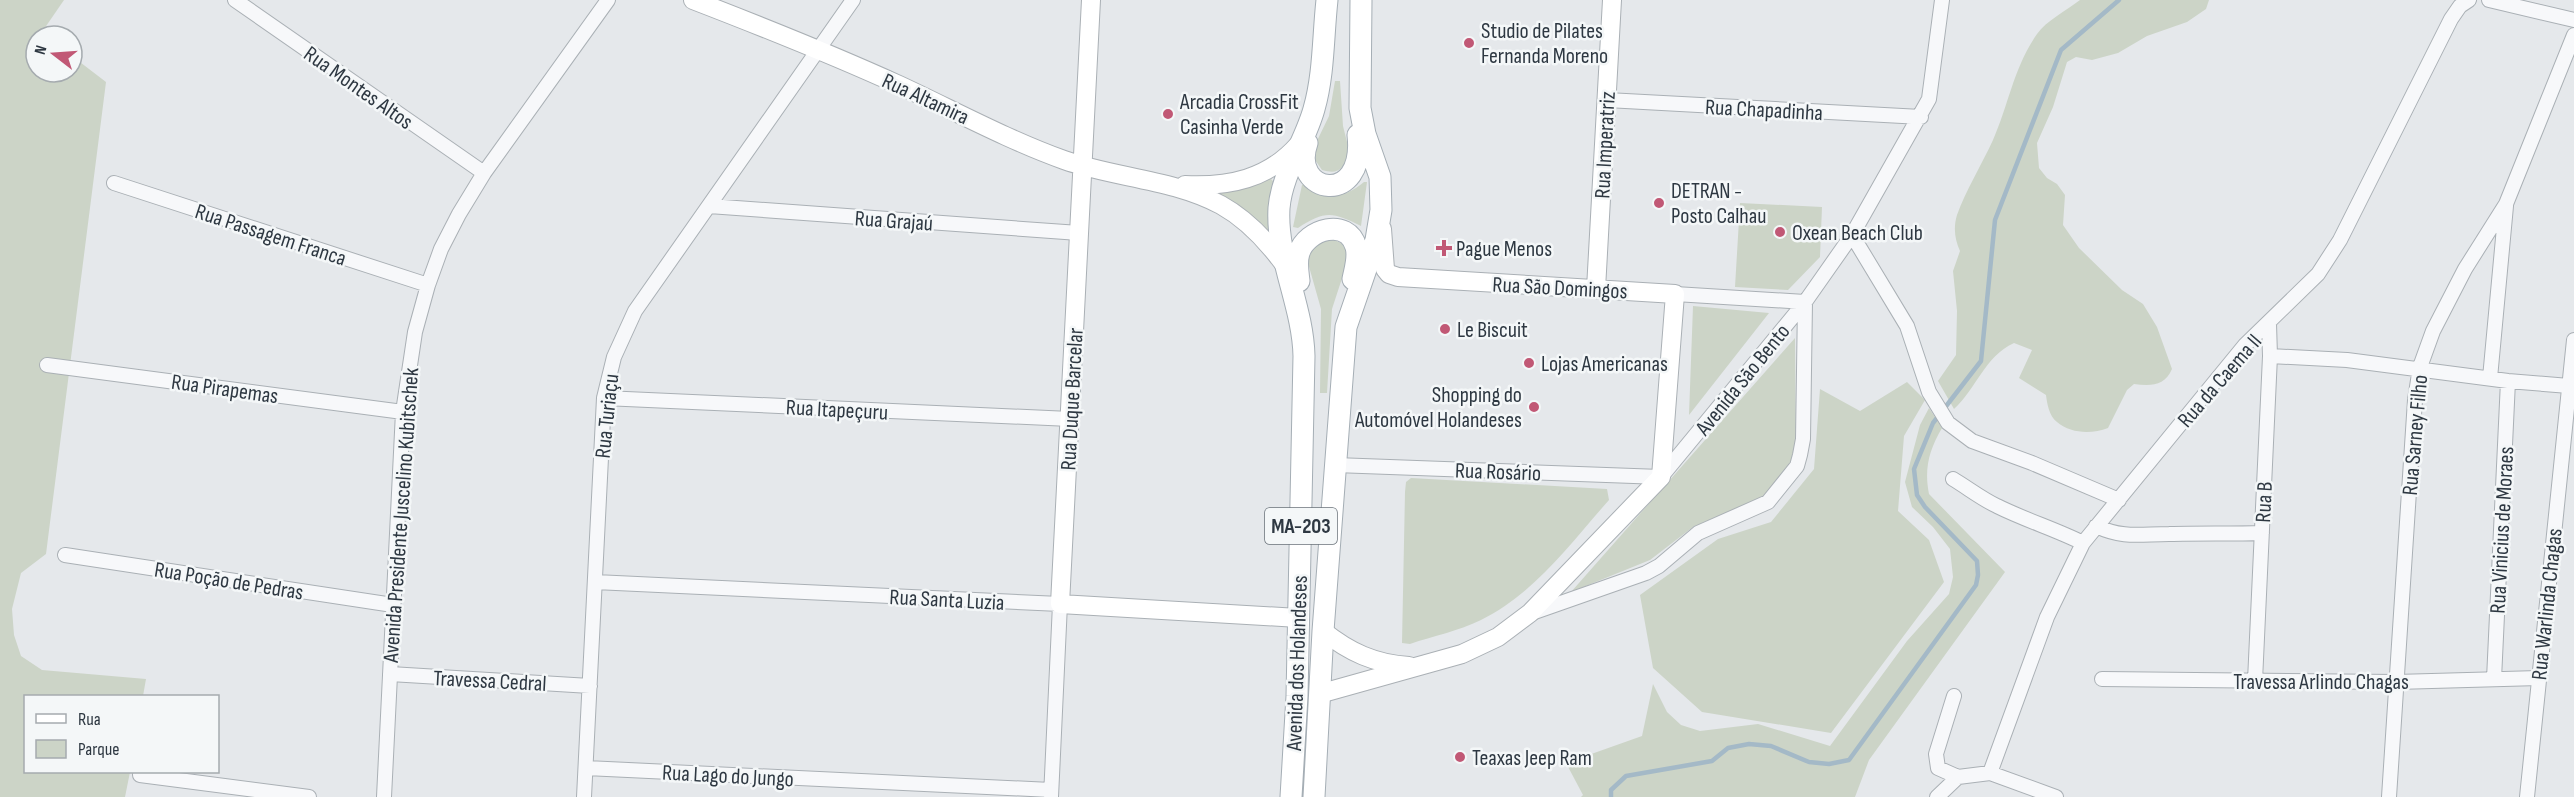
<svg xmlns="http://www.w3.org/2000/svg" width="2574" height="797" font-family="'Sofia Sans Condensed',sans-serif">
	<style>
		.green { fill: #ccd4c7 }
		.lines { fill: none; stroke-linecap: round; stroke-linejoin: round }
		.stream { stroke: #a4b9c7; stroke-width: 4.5 }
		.street-casing { stroke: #aab0b5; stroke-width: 16 }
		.secondary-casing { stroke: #aab0b5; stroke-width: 20 }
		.primary-casing { stroke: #a5aeb5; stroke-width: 23 }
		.street { stroke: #f7f8fa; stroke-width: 14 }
		.secondary { stroke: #fff; stroke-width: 18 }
		.primary { stroke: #fff; stroke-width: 21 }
		.poi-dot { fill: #c15875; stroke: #f4f7f8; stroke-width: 2 }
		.labels { text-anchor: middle; stroke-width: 5; stroke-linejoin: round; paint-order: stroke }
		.shield { fill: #f4f7f8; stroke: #697179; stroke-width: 1.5 }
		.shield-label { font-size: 21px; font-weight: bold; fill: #2e3842 }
		.poi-label { font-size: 22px; fill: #2e3842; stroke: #f4f7f8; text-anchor: start }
		.street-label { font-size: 22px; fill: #2e3842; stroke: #f4f7f8 }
	</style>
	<rect width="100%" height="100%" fill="#e5e8eb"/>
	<path class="green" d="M 0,0 L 64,0 L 42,32 L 46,36 L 36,36 L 36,72 L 72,72 L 72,56 L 106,82 L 46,554 L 21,573 L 12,609 L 14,635 L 21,656 L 42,670 L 146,679 L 143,696 L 26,696 L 26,772 L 130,772 L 125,797 L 0,797 Z
		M 2080,0 L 2209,0 L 2206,9 L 2187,22 L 2147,36 L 2118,53 L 2092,60 L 2076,57 L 2067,62 L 2053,107 L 2037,143 L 2039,168 L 2047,178 L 2057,184 L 2065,195 L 2063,225 L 2079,248 L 2122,290 L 2143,304 L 2157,327 L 2172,369 C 2165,386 2151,386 2134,384 L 2127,390 L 2108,428 C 2092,434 2071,434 2057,422 C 2049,416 2047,403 2046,395 L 2019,378 L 2032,350 L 2014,343 C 1984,357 1977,388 1954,409 L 1938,381 L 1956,355 L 1957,311 L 1953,271 L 1960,251 C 1955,240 1953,228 1957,215 C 1965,192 1982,164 1993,140 C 2009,104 2013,69 2037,34 C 2046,21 2067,10 2080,0 Z
		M 1335,81 L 1340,81 L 1343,126 L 1350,154 C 1342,169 1339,175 1322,170 L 1313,157 L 1315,145 L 1329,116 Z
		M 1269,177 L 1273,181 L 1270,203 L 1274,239 L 1216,198 L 1217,193 Z
		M 1364,182 L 1367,182 L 1361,226 C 1333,212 1325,210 1298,228 L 1293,227 L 1302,185 L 1306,184 C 1325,201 1345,198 1364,182 Z
		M 1740,203 L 1822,207 L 1820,257 L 1788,290 L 1735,287 Z
		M 1334,240 L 1341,243 L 1346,249 L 1347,263 L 1332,309 L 1327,393 L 1320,393 L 1321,309 L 1308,263 L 1310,251 L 1319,242 Z
		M 1693,306 L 1769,313 L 1689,415 Z
		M 1795,338 L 1796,454 L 1789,466 L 1766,495 L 1693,527 L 1650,560 L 1571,592 Z
		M 1907,382 L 1925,400 L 1904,436 L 1898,511 L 1929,540 L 1944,582 L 1831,733 L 1702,712 L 1653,668 L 1640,595 L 1718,539 L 1771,522 L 1814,469 L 1820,389 L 1860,411 Z
		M 1929,408 L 1942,428 C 1929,450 1924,469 1929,494 L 2005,572 L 1869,760 L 1855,797 L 1581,797 L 1583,795 L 1566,763 L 1642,736 L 1653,684 L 1667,712 L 1681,725 L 1700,731 L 1758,724 L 1830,746 L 1907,641 L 1949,594 L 1953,577 L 1950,549 L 1933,527 L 1912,507 L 1905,482 L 1920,425 Z
		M 1411,478 L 1607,489 L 1609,500 C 1570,544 1534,594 1481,620 C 1459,631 1433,636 1410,644 L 1402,643 L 1405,492 L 1406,482 Z"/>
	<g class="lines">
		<path class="stream" d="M 1611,797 L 1611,790 L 1626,776 L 1712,761 L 1728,748 L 1749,744 L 1771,746 L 1809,762 L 1829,764 L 1849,760 L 1976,585 L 1978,575 L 1977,561 L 1925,507 L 1917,495 L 1914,469 L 1933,423 L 1981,361 L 1995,220 L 2061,50 L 2119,0"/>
		<defs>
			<path id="street" d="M 235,0 L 484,173
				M 2489,0 L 2574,20
				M 1607,100 L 1921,117
				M 114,183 L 428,285
				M 709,206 L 1079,233
				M 1852,235 L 1907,326 L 1929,392 L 1948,423 L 1972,441 L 2032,463 L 2119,500
				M 1675,294 L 1805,302
				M 2270,356 L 2347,360 L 2508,381 L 2569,386
				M 47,365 L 403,412
				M 2490,378 L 2506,206
				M 604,398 L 1070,419
				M 1335,465 L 1661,477 L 1805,302 L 1852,235 L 1929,99 L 1942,0
				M 1953,479 C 1968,488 1982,499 1997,506 C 2025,520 2055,529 2083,543
				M 2096,526 C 2124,539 2140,534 2169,534 C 2200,533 2231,534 2262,533
				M 65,555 L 393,605
				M 595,582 L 1060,604 L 1051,797
				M 1532,613 L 1646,573 L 1659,566 L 1698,533 L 1768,502 L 1797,466 L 1800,455 L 1803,439 L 1805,302
				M 390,674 L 590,686
				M 2102,679 L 2396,682 L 2539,678
				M 2494,679 L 2508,381
				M 2255,681 L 2270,356 L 2269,324
				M 1954,696 L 1936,754 L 1938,768 L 1958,777 L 1990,773 L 2056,797
				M 586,768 L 1051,790
				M 1990,773 L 2047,617 L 2083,543 L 2245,345 L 2318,274 L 2340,240 L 2451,19 L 2460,6 L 2469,0
				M 140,775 L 309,797
				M 384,797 L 403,412 L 415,332 L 428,285 L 441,249 L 459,214 L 484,173 L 608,0
				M 584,797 L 604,398 L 614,357 L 635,311 L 853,0
				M 1937,797 L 1958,777
				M 2389,797 L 2415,400 L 2420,367 L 2433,331 L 2465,269 L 2506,204 L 2574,35
				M 2527,797 L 2574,340"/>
			<path id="secondary" d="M 693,0 C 763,27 831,54 899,85 C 953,110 1008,140 1064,160 C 1115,178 1172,179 1221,205 C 1248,220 1268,242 1286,267
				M 1091,0 L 1060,604 L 1298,618
				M 1185,185 C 1229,187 1268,179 1298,145
				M 1596,289 L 1612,0
				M 1323,631 C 1349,652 1375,664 1409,666
				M 1319,694 L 1462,654 L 1498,637 L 1530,613 L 1661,477 L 1675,294 L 1398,277 L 1389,274 L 1385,269 L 1382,229"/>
			<path id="primary" d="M 1307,143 C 1289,194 1366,208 1358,135
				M 1299,281 C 1298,272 1296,262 1299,253 C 1306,229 1348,217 1356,247 C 1359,257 1355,269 1353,279
				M 1291,797 L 1297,696 L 1304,356 C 1303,306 1276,258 1279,208 C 1282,173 1305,142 1314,109 C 1324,74 1323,36 1327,0
				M 1314,797 L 1323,631 L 1346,327 L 1376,240 L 1381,210 L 1380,177 L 1365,134 L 1360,108 L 1361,0"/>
		</defs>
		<use href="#street" class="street-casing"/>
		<use href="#secondary" class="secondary-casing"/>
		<use href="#primary" class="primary-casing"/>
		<use href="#street" class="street"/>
		<use href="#secondary" class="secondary"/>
		<use href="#primary" class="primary"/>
	</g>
	<g class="poi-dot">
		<circle cx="1469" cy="43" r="6"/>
		<circle cx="1168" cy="114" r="6"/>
		<circle cx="1659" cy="203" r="6"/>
		<circle cx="1780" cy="232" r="6"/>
		<path d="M1441 239h6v6h6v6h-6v6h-6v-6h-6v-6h6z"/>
		<circle cx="1445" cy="329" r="6"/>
		<circle cx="1529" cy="363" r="6"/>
		<circle cx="1534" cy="407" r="6"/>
		<circle cx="1460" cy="757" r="6"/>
	</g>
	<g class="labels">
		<rect class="shield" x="1265" y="508" width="72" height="36" rx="4.5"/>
		<g class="shield-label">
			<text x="1301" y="533">MA-203</text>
		</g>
		<g class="poi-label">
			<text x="1481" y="38">Studio de Pilates<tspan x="1481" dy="25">Fernanda Moreno</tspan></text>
			<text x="1180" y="109">Arcadia CrossFit<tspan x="1180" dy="25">Casinha Verde</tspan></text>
			<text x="1671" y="198">DETRAN -<tspan x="1671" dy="25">Posto Calhau</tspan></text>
			<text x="1792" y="240">Oxean Beach Club</text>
			<text x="1456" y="256">Pague Menos</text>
			<text x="1457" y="337">Le Biscuit</text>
			<text x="1541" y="371">Lojas Americanas</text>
			<text x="1522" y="402" text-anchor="end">Shopping do<tspan x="1522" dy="25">Automóvel Holandeses</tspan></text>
			<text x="1472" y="765">Teaxas Jeep Ram</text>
		</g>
		<g class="street-label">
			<text transform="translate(359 87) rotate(35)" y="8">Rua Montes Altos</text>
			<text transform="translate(926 98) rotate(25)" y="8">Rua Altamira</text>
			<text transform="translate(1764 109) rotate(3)" y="8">Rua Chapadinha</text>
			<text transform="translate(1604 145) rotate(-87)" y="8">Rua Imperatriz</text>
			<text transform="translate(894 220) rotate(4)" y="8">Rua Grajaú</text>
			<text transform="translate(271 234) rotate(18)" y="8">Rua Passagem Franca</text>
			<text transform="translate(1560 287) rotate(3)" y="8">Rua São Domingos</text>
			<text transform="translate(1742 379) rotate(-51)" y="8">Avenida São Bento</text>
			<text transform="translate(2219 380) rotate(-49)" y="8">Rua da Caema II</text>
			<text transform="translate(225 388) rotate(8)" y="8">Rua Pirapemas</text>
			<text transform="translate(1071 399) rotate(-87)" y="8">Rua Duque Barcelar</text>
			<text transform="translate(837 409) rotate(3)" y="8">Rua Itapeçuru</text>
			<text transform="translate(606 416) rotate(-84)" y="8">Rua Turiaçu</text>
			<text transform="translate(2414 435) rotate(-85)" y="8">Rua Sarney Filho</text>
			<text transform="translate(1498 471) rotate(2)" y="8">Rua Rosário</text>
			<text transform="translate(2263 502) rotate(-87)" y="8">Rua B</text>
			<text transform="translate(400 515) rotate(-86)" y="8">Avenida Presidente Juscelino Kubitschek</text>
			<text transform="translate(2501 530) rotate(-87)" y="8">Rua Vinicius de Moraes</text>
			<text transform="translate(229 580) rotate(9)" y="8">Rua Poção de Pedras</text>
			<text transform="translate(947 599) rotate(3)" y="8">Rua Santa Luzia</text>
			<text transform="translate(2546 604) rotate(-84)" y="8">Rua Warlinda Chagas</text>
			<text transform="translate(1296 663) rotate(-88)" y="8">Avenida dos Holandeses</text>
			<text transform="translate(490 680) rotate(3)" y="8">Travessa Cedral</text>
			<text x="2321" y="689">Travessa Arlindo Chagas</text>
			<text transform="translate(728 775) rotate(3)" y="8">Rua Lago do Jungo</text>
		</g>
	</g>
	<rect x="24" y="695" width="195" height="78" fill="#f4f7f8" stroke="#a5abaf" stroke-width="1.5"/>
	<rect x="36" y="714" width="30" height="9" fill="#ffffff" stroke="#a5abaf" stroke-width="1.5"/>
	<text x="78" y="725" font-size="18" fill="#2e3842">Rua</text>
	<rect x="36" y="740" width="30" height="18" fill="#ccd4c7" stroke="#a5abaf" stroke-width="1.5"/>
	<text x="78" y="755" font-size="18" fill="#2e3842">Parque</text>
	<g transform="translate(54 54) rotate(287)"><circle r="28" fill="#f4f7f8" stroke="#a5abaf" stroke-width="1.5"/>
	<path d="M0-4.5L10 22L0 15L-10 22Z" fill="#c15875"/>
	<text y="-9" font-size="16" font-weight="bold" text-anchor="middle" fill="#2e3842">N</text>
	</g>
</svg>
